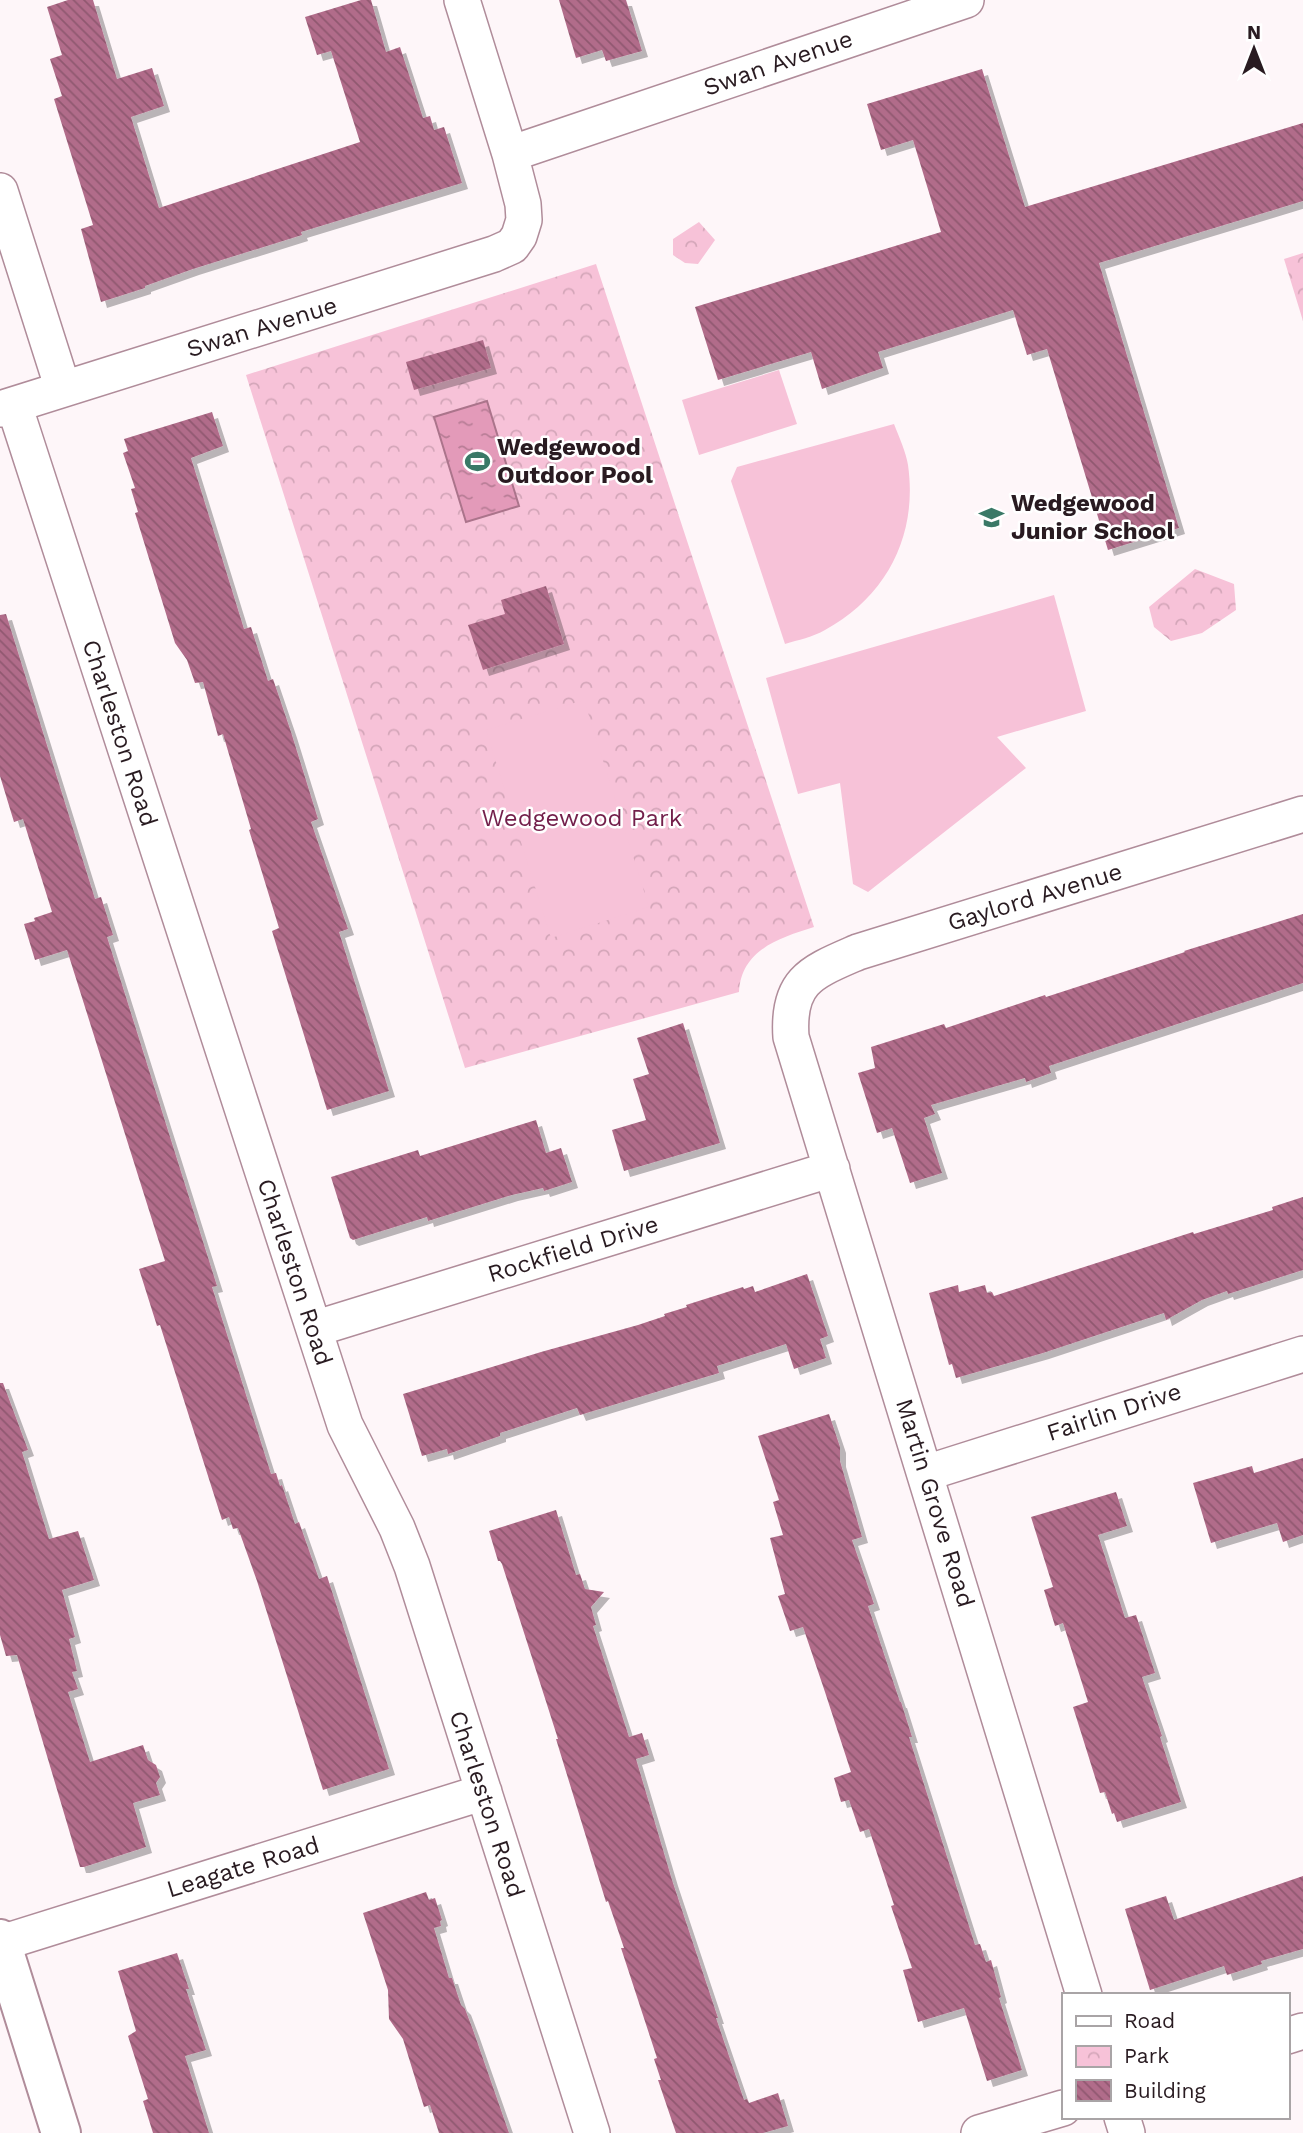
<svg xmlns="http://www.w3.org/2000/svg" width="1303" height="2133" font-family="'Work Sans',sans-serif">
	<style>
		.park { fill: url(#park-crowns) }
		.pitch { fill: #f7c2d8 }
		.water { fill: url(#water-ripples); stroke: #ab748b; stroke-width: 2 }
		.building { fill: url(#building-back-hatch); filter: url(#shadow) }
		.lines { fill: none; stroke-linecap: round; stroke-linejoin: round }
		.street-casing { stroke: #b08c9a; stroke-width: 38 }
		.secondary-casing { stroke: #b08c9a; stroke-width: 42 }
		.street { stroke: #fff; stroke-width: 35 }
		.secondary { stroke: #fff; stroke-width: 38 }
		.labels { text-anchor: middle; stroke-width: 5; stroke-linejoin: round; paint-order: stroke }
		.street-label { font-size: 24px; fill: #291b21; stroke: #fff }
		.poi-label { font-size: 24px; font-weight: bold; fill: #291b21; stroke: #fff; text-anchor: start }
		.park-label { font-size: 24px; fill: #731f4b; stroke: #fff }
	</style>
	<defs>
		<pattern id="park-crowns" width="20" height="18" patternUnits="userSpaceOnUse" patternTransform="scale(1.75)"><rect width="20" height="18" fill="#f7c2d8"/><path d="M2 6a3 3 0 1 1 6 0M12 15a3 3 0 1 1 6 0" fill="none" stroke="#d4a6b9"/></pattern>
		<pattern id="water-ripples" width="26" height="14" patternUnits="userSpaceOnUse" patternTransform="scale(1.75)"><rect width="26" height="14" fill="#e39ab9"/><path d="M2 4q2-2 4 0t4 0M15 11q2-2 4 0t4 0" fill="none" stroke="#b87d96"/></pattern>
		<pattern id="building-back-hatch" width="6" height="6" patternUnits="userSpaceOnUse" patternTransform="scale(1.75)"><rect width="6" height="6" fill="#b16c8a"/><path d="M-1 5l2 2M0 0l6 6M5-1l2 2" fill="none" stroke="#905870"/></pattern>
		<filter id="shadow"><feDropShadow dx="6" dy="6" stdDeviation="0" flood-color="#0004"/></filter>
	</defs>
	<rect width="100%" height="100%" fill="#fef6f9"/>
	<path class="park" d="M 699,222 L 715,240 L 698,264 L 685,263 L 673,255 L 673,239 Z
		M 1303,253 L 1303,321 L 1284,259 Z
		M 596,264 L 814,927 C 779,938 741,950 739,992 L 465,1068 L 246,375 Z
		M 1195,569 L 1234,584 L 1236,610 L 1202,633 L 1171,641 L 1154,627 L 1149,607 Z"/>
	<path class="pitch" d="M 779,370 L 797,424 L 699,455 L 682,400 Z
		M 894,424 C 899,437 906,452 908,465 C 918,535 887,596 825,630 C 813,637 798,640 785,644 L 731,481 L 737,467 Z
		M 1054,595 L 1086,711 L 997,737 L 1026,768 L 868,892 L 853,884 L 840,783 L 798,794 L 766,678 Z
		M 584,700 L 649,907 L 551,938 L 486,730 Z"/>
	<path class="water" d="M 487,401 L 519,506 L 466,522 L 434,417 Z"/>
	<path class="building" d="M 68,0 L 93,0 L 117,79 L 152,68 L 164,106 L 131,117 L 159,208 L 360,142 L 331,51 L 317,55 L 305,17 L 361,0 L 371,0 L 386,52 L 400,47 L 423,118 L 430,116 L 434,130 L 444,127 L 462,183 L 301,232 L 302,235 L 193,269 L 145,286 L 145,288 L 101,302 L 81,229 L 93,225 L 54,99 L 62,96 L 50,59 L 62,55 L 47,7 Z
		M 559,0 L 626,0 L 642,51 L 606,61 L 602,50 L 576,58 Z
		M 982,69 L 1025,207 L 1303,123 L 1303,201 L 1099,263 L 1179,528 L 1108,550 L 1047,349 L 1027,355 L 1013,310 L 878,352 L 883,368 L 822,389 L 811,352 L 718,380 L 695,307 L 941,232 L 913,140 L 881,150 L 867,104 Z
		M 483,340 L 491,368 L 414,390 L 406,362 Z
		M 212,412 L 223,446 L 191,458 L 244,629 L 251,627 L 268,681 L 273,679 L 291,732 L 318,819 L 311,822 L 348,929 L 339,932 L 389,1091 L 327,1110 L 272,931 L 279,928 L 249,830 L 251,829 L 223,734 L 218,736 L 203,682 L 195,683 L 187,660 L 175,643 L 135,513 L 138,512 L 131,489 L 135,488 L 123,453 L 128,451 L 124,439 Z
		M 546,586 L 564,644 L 483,670 L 468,625 L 505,614 L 501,600 Z
		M 6,614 L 95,899 L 101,897 L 113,935 L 107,937 L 217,1286 L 212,1287 L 271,1474 L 276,1473 L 280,1486 L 282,1485 L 295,1524 L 299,1522 L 319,1579 L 327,1576 L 389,1769 L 323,1790 L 257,1581 L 238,1528 L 233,1529 L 229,1517 L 222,1520 L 160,1325 L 157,1326 L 139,1269 L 165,1261 L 67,950 L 35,960 L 24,924 L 35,921 L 34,918 L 52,912 L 23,819 L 14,822 L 0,776 L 0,615 Z
		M 1303,914 L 1303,983 L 1049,1066 L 1051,1073 L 1026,1082 L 1025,1078 L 931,1105 L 935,1114 L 924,1118 L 942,1173 L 910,1183 L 892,1128 L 877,1133 L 858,1073 L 875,1068 L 871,1047 L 944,1024 L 946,1028 L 1045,995 L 1046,997 L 1185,952 L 1184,951 Z
		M 683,1023 L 720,1143 L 624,1171 L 612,1130 L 646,1120 L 633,1079 L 649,1074 L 637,1038 Z
		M 536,1120 L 546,1153 L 561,1148 L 572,1182 L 544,1191 L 543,1188 L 512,1195 L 428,1221 L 427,1217 L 353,1240 L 350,1238 L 331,1177 L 418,1150 L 420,1156 Z
		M 1303,1197 L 1303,1270 L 1228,1294 L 1227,1291 L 1202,1300 L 1166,1320 L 1164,1313 L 1043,1353 L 956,1378 L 952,1364 L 949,1365 L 929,1293 L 958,1285 L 959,1292 L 985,1285 L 987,1293 L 992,1292 L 994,1296 L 1193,1232 L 1194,1234 L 1273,1210 L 1272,1207 Z
		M 807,1274 L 828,1336 L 820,1339 L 826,1358 L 794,1369 L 786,1344 L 717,1366 L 719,1373 L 580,1415 L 577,1408 L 500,1433 L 500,1436 L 448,1454 L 447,1449 L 422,1456 L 403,1394 L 541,1352 L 638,1325 L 665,1316 L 664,1314 L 687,1307 L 686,1305 L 743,1287 L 744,1289 L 753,1286 L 755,1292 Z
		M 0,1383 L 3,1383 L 28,1450 L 22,1452 L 49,1539 L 78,1531 L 94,1580 L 62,1590 L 75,1637 L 69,1639 L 77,1671 L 72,1672 L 78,1689 L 68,1692 L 90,1762 L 143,1745 L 148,1760 L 156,1765 L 160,1777 L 156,1783 L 160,1795 L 133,1803 L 146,1847 L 84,1867 L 80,1867 L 17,1655 L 6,1656 L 0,1635 Z
		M 829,1414 L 840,1447 L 840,1461 L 862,1537 L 852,1540 L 874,1604 L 868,1606 L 900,1702 L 901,1702 L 912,1737 L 909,1737 L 975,1945 L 980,1944 L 986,1962 L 991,1960 L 1001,1997 L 999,1998 L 1022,2070 L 987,2081 L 964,2008 L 918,2022 L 903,1970 L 912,1968 L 891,1906 L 894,1905 L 869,1829 L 860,1832 L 849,1800 L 841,1802 L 834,1778 L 851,1772 L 825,1692 L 803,1627 L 790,1631 L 778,1596 L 785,1594 L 770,1538 L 783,1535 L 773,1502 L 779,1500 L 758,1436 Z
		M 1303,1458 L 1303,1535 L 1283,1542 L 1277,1523 L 1211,1543 L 1193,1483 L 1252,1466 L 1254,1473 Z
		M 1116,1492 L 1127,1526 L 1098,1535 L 1125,1618 L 1136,1615 L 1155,1673 L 1142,1677 L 1162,1736 L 1160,1737 L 1181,1802 L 1117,1822 L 1114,1813 L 1112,1814 L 1105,1792 L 1100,1793 L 1073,1707 L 1088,1702 L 1063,1623 L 1055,1626 L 1044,1590 L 1053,1587 L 1031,1517 Z
		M 556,1510 L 576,1575 L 580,1574 L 585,1589 L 604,1592 L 591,1607 L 596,1625 L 593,1626 L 629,1737 L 642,1733 L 649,1755 L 636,1759 L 672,1880 L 718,2018 L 716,2018 L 744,2100 L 747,2099 L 749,2103 L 778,2093 L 788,2126 L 763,2133 L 676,2133 L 658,2080 L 661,2080 L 654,2059 L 657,2058 L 621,1948 L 624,1948 L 608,1901 L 606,1902 L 556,1739 L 558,1739 L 502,1564 L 500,1561 L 498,1561 L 489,1531 Z
		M 1303,1876 L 1303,1949 L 1261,1961 L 1262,1964 L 1227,1975 L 1224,1966 L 1150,1990 L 1125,1909 L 1166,1896 L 1174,1920 Z
		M 426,1892 L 429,1900 L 435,1898 L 442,1920 L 440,1921 L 441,1926 L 434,1928 L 449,1978 L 452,1978 L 461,2005 L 465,2009 L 473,2030 L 509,2133 L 439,2133 L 430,2105 L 424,2107 L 403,2039 L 389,2019 L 388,1990 L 363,1913 Z
		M 177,1953 L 189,1989 L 186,1989 L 206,2050 L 185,2056 L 209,2133 L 153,2133 L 143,2101 L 148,2099 L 128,2036 L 136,2031 L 118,1971 Z"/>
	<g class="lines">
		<defs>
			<path id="street" d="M 510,154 L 966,0
				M 0,191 L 63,389
				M 14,405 L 345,1425 L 397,1528 L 412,1566 L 592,2133
				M 0,409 L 494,254 L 512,246 L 519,236 L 524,220 L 523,204 L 510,154 L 462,0
				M 314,1329 L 832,1169
				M 926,1473 L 1303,1354
				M 1,1943 L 484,1792
				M 1084,1995 L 791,1037 C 787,980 812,972 858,952 L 1303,814
				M 1287,2036 L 1303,2031
				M 1122,2117 L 1127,2133
				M 979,2133 L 1063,2108"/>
			<path id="secondary" d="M 0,1939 L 61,2133"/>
		</defs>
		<use href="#street" class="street-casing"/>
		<use href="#secondary" class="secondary-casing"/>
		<use href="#street" class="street"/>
		<use href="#secondary" class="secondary"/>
	</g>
	<defs>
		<symbol id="stadium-bare" viewBox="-9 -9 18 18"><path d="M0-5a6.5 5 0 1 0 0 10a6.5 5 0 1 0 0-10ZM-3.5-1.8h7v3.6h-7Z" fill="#3a7967" stroke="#fff" stroke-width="2.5" paint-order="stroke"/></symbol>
		<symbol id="school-bare" viewBox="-9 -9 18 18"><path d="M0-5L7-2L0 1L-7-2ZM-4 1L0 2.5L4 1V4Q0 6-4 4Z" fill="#3a7967" stroke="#fff" stroke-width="2.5" paint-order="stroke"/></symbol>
	</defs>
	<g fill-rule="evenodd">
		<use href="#stadium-bare" x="460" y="444" width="35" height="35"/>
		<use href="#school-bare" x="974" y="500" width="35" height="35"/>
	</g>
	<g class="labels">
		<g class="street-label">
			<text transform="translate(778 63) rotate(-19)" y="8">Swan Avenue</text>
			<text transform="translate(262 327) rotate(-17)" y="8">Swan Avenue</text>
			<text transform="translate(120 733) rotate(72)" y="8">Charleston Road</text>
			<text transform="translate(1035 897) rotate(-17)" y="8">Gaylord Avenue</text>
			<text transform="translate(573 1249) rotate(-17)" y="8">Rockfield Drive</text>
			<text transform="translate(295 1272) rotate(72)" y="8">Charleston Road</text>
			<text transform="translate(1114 1412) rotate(-18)" y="8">Fairlin Drive</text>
			<text transform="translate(935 1503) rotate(73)" y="8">Martin Grove Road</text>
			<text transform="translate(487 1804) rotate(72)" y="8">Charleston Road</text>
			<text transform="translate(243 1867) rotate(-17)" y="8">Leagate Road</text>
		</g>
		<g class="poi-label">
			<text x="497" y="455">Wedgewood<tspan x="497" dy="28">Outdoor Pool</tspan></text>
			<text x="1011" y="511">Wedgewood<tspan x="1011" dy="28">Junior School</tspan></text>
		</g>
		<g class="park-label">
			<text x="582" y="826">Wedgewood Park</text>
		</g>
	</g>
	<rect x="1062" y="1993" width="228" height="126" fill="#ffffff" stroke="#a9a4a6" stroke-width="2"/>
	<rect x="1076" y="2016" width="35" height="10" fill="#ffffff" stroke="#a9a4a6" stroke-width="2"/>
	<text x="1124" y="2028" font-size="21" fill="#291b21">Road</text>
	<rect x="1076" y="2046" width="35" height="21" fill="url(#park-crowns)" stroke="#a9a4a6" stroke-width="2"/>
	<text x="1124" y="2063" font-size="21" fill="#291b21">Park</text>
	<rect x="1076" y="2080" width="35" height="21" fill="url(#building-back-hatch)" stroke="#a9a4a6" stroke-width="2"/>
	<text x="1124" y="2098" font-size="21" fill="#291b21">Building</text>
	<g transform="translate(1254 49)" stroke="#ffffff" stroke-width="5" paint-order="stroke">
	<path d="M0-5L12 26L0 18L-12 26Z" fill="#291b21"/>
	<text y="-10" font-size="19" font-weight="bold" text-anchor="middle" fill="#291b21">N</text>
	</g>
</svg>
